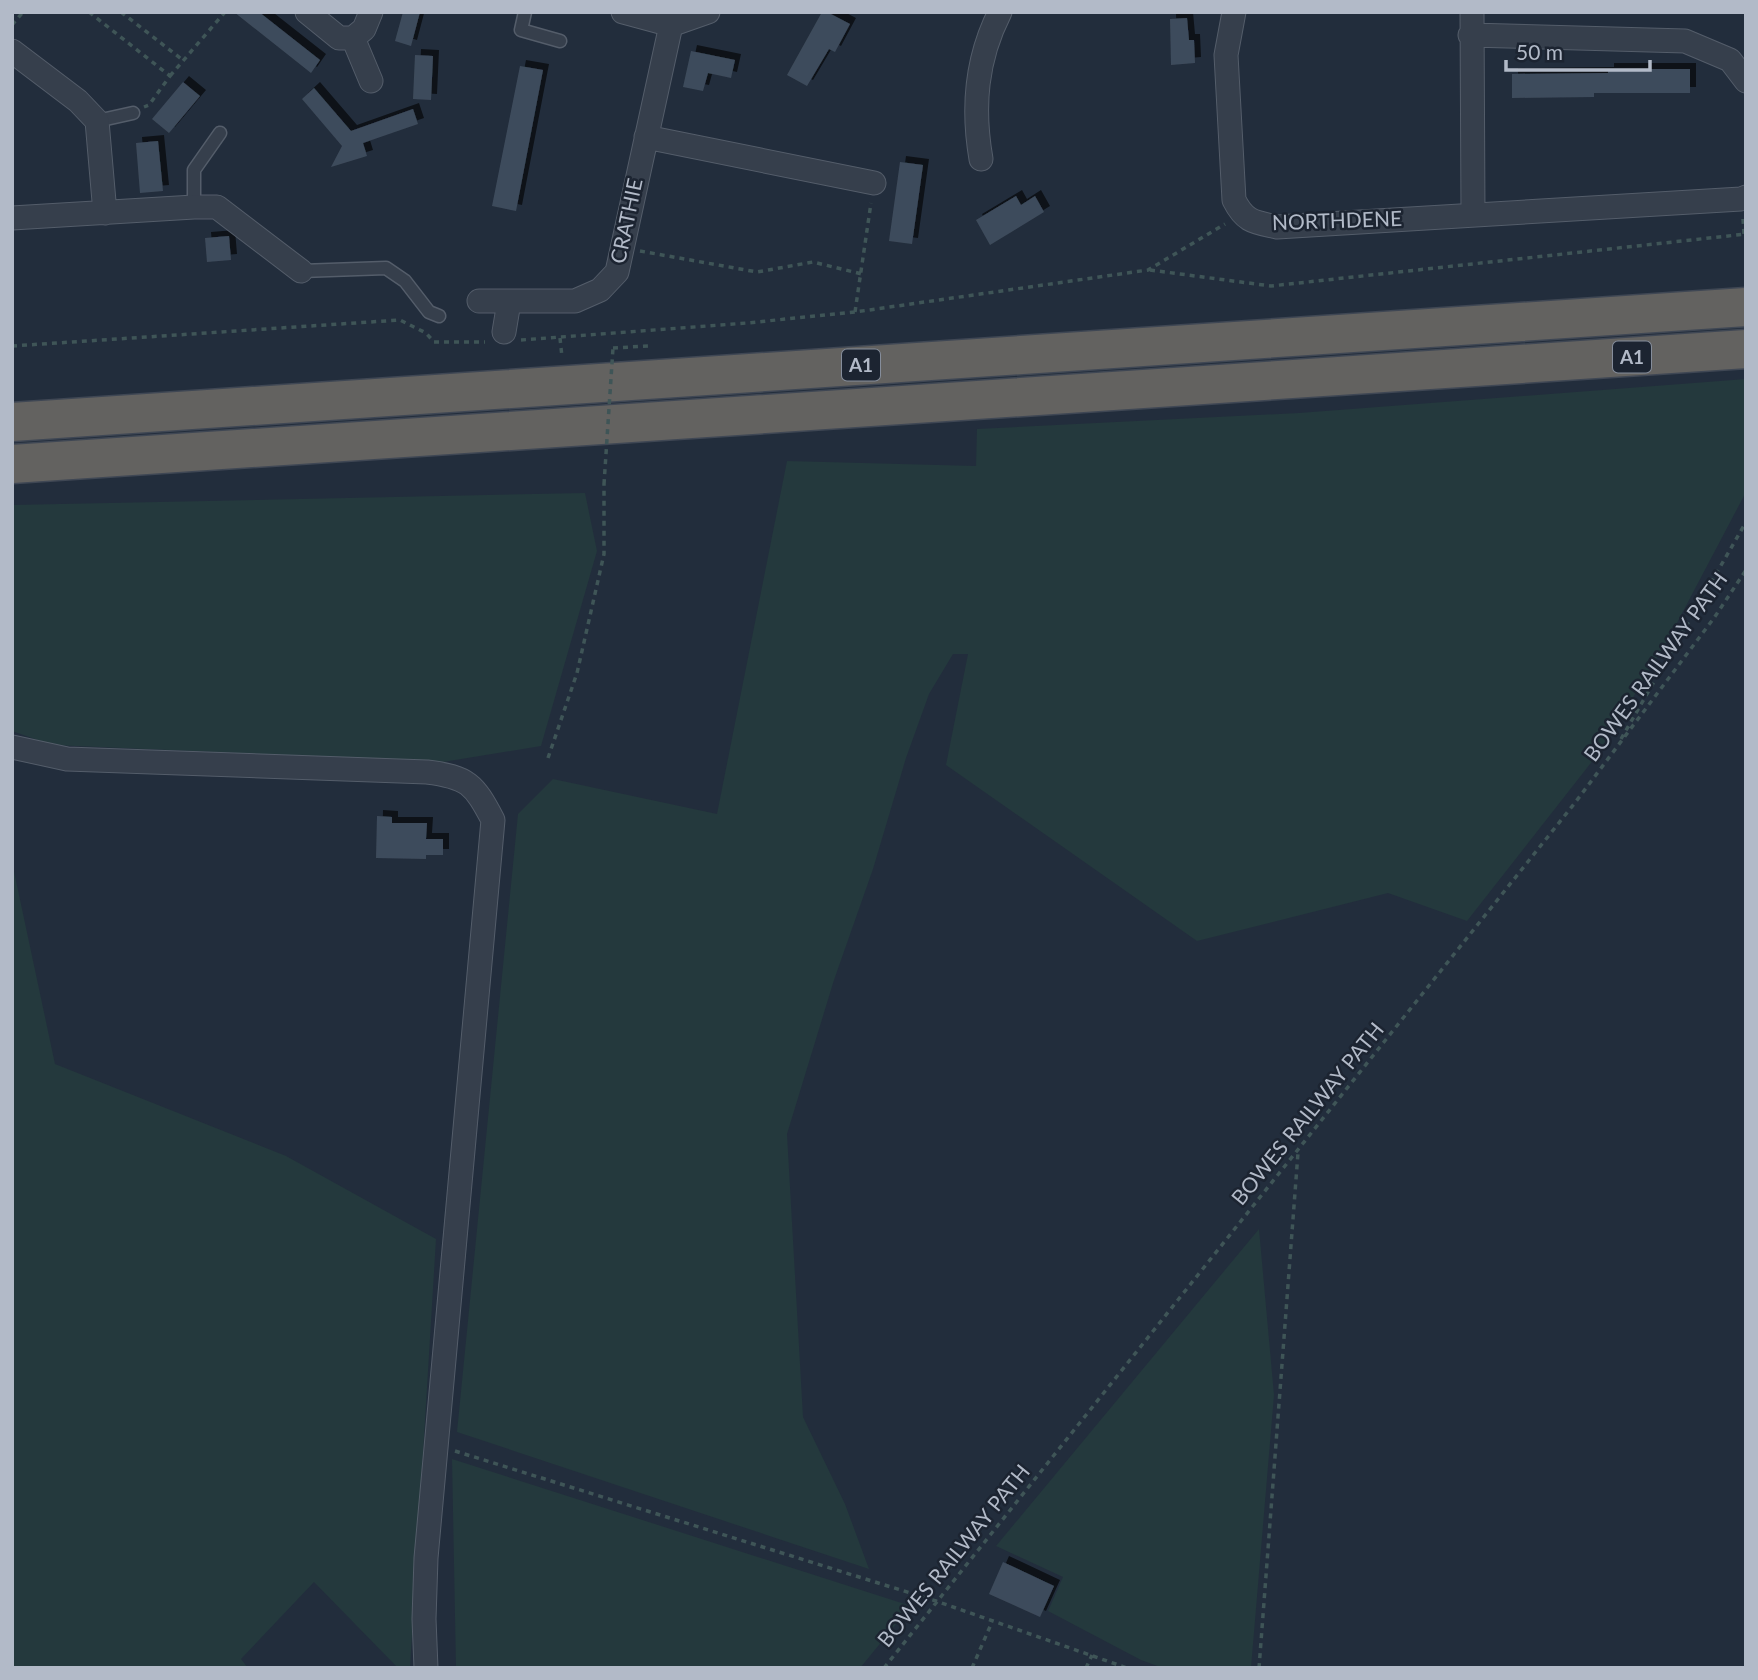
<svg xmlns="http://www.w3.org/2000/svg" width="1758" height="1680" font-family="Lato,sans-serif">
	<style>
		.green { fill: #24393d }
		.building { fill: #3e4b5b; filter: url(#shadow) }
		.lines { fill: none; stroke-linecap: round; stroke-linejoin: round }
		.service-casing { stroke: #545d6a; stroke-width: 15 }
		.minor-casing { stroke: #545d6a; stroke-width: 25 }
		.trunk-casing { stroke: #3f4754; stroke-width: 41 }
		.path { stroke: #3f5557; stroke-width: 3.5; stroke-dasharray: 5 5; stroke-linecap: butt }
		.service { stroke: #363f4c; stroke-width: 12 }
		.minor { stroke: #363f4c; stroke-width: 23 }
		.trunk { stroke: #636260; stroke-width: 38 }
		.path-bridge { stroke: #3f5557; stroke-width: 3.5; stroke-dasharray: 5 5; stroke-linecap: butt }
		.labels { text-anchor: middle; stroke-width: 5; stroke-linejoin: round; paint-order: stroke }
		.shield { fill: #1c2431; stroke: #858d9b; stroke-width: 2 }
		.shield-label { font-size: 19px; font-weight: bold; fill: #b2bac8 }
		.street-label { font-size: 21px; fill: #b2bac8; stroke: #1c2431 }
	</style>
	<defs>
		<filter id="shadow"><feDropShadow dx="6" dy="-6" stdDeviation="0" flood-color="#0009"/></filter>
	</defs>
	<rect width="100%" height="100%" fill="#222d3c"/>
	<path class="green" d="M 1746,379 L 1746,492 L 1669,638 L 1601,750 L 1467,921 L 1388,893 L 1197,941 L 946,765 L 968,654 L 953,654 L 929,694 L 906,758 L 873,869 L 834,980 L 787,1134 L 803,1417 L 845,1504 L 869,1569 L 457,1432 L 518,814 L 553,779 L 717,814 L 787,461 L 976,466 L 977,429 L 1299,413 Z
		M 585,493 L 597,551 L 541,746 L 443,762 L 52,745 L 12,731 L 12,505 Z
		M 12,862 L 55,1064 L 286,1156 L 436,1239 L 410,1668 L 398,1668 L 314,1582 L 241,1659 L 248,1668 L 12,1668 Z
		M 1259,1229 L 1274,1395 L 1251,1668 L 1163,1668 L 1141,1660 L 1048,1611 L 1063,1577 L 996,1546 Z
		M 452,1459 L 911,1606 L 860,1668 L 456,1668 Z"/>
	<path class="building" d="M 234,12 L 259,12 L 320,60 L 311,73 Z
		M 403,12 L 420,12 L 411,46 L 395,41 Z
		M 822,12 L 827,12 L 850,24 L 835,52 L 829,49 L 807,86 L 787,75 Z
		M 1187,18 L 1189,40 L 1194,40 L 1195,63 L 1171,65 L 1170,19 Z
		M 691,51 L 735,60 L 731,78 L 708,73 L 703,91 L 683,87 Z
		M 415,55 L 433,56 L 431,100 L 413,99 Z
		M 520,66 L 543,70 L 516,211 L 492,206 Z
		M 1608,69 L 1690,69 L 1690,93 L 1594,93 L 1594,97 L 1512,98 L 1512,74 L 1608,73 Z
		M 183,82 L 200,96 L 169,133 L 152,119 Z
		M 314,88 L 351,131 L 413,109 L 418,124 L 363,143 L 367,156 L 331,167 L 342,146 L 302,99 Z
		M 158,141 L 163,191 L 140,193 L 136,143 Z
		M 900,162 L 923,165 L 912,244 L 889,241 Z
		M 1016,196 L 1021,205 L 1035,196 L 1044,212 L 990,245 L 976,220 Z
		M 229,236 L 231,260 L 207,262 L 205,238 Z
		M 377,816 L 392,817 L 392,823 L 427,823 L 426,839 L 443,839 L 443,855 L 426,855 L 426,859 L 376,858 Z
		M 1003,1562 L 1054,1586 L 1040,1617 L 989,1594 Z"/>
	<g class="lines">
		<defs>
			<path id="service" d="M 525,12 L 521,30 L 560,41
				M 97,121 L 133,113
				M 194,207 L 194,170 L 220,133
				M 301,271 L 386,268 L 405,281 L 429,312 L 439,316"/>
			<path id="minor" d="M 307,12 L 339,38 L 353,38 L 364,29 L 371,12
				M 623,12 L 671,25
				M 1234,12 L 1226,55 L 1234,200 C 1245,222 1254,222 1277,227 L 1741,199 L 1746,197
				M 1472,12 L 1473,215
				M 671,25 L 708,12
				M 1470,35 L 1685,41 L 1730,60 L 1746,81
				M 353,38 L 371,81
				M 12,51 L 78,101 L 97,121 L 105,213
				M 646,137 L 874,183
				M 981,159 C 972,107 976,59 1000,12
				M 12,218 L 194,207 L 217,207 L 301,271
				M 479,301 L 575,301 L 600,290 L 617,272 L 671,25
				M 504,332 L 509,302
				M 12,747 L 67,759 L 427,772 C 468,777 474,784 493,820 L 426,1558 L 424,1619 L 426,1668"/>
			<path id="trunk" d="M 12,422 L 1746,307
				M 12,464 L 1746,349"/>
		</defs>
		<use href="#service" class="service-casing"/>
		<use href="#minor" class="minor-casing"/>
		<use href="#trunk" class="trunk-casing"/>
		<path class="path" d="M 89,12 L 170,76 L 149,105 L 144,107
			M 121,12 L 184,61
			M 12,25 L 23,12
			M 170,76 L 225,12
			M 1743,219 L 1744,234
			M 640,251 L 757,272 L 813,262 L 862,274
			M 1150,270 L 1271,286 L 1746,234
			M 855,312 L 871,203
			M 560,338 L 562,357
			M 521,340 L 747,323 L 855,312 L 1148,270 L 1225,224
			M 12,346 L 400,320 L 426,333 L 434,342 L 485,342
			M 613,348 L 648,346 L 648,351
			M 1621,739 L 1746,522
			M 548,758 L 577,673 L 604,554 L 604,484
			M 455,1451 L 936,1601 L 1127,1668
			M 884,1668 L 1574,804 L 1714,618 L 1746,570
			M 972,1668 L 992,1622
			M 1086,1668 L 1092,1655
			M 1259,1668 L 1298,1153"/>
		<use href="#service" class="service"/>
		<use href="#minor" class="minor"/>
		<use href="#trunk" class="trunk"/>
		<path class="path-bridge" d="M 604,484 L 613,348"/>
	</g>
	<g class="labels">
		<g class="shield">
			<rect x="1613" y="341.5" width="38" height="31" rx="5"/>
			<rect x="842" y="349.5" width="38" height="31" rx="5"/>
		</g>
		<g class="shield-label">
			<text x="1632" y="364">A1</text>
			<text x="861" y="372">A1</text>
		</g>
		<g class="street-label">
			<text transform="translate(627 221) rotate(-78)" y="7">CRATHIE</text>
			<text transform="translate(1337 221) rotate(-2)" y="7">NORTHDENE</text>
			<text transform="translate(1656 667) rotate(-54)" y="7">BOWES RAILWAY PATH</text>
			<text transform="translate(1308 1114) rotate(-51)" y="7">BOWES RAILWAY PATH</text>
			<text transform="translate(954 1556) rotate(-51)" y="7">BOWES RAILWAY PATH</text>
		</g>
	</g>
	<rect width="1758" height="1680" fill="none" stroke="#b2bac8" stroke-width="28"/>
	<path d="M1506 60v10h144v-10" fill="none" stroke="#b2bac8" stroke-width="3.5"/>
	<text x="1516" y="60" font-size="21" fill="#b2bac8" stroke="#1c2431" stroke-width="5" paint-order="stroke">50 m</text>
</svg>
